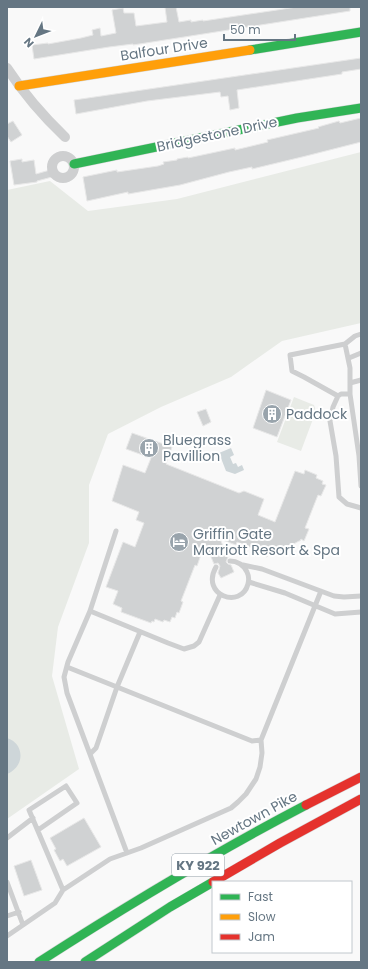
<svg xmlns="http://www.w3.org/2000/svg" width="368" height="969" font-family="Poppins,sans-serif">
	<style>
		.green { fill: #e8ebe6 }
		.water { fill: #ced6d9 }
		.building { fill: #d0d2d3; stroke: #e8e8e8 }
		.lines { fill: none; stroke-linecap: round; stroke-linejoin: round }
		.fast-casing { stroke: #d5d6d7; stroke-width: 10 }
		.slow-casing { stroke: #d5d6d7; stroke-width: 10 }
		.jam-casing { stroke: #d5d6d7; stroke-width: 10 }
		.lane { stroke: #cecfd0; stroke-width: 5 }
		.street { stroke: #cecfd0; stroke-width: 10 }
		.fast { stroke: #30b455; stroke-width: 9 }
		.slow { stroke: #ff9f0a; stroke-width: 9 }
		.jam { stroke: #e5322d; stroke-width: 9 }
		.labels { text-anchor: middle; stroke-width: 4; stroke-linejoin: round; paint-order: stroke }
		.shield { fill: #fff; stroke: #939fa8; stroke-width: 1 }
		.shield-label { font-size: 13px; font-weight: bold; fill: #657683 }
		.street-label { font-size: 14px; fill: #657683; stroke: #fff }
		.poi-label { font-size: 14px; fill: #657683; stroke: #fff; text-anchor: start }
	</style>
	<rect width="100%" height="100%" fill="#f9f9f9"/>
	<path class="green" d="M 361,152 L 361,323 L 282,341 L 231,377 L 161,407 L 108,434 L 89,485 L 89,543 L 58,627 L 52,676 L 79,769 L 7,819 L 7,190 L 50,181 L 88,211 L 177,199 Z
		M 294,397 L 314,405 L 316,411 L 301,451 L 277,442 Z"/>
	<path class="water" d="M 231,448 L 234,455 L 230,457 L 233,464 L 236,463 L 238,467 L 242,465 L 244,470 L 235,474 L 226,471 L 219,453 Z
		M 7,738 C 24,743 26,766 7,774 Z"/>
	<path class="building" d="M 165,7 L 176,7 L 179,22 L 191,20 L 191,22 L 203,20 L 203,21 L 297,7 L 350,7 L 350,11 L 133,45 L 133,44 L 109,47 L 34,59 L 32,45 L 48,43 L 48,44 L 81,38 L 93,35 L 92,30 L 100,28 L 101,36 L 116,33 L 112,10 L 123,8 L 124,13 L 134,13 L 136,26 L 167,22 Z
		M 361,58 L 361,69 L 342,72 L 342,74 L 237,90 L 239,108 L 230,110 L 228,96 L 221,97 L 220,92 L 147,101 L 76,114 L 74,100 Z
		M 361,118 L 361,142 L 302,157 L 252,169 L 252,167 L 229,172 L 180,185 L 128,194 L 128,192 L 87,201 L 83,177 L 117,170 L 117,172 L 158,166 L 164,164 L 163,162 L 177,160 L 177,159 L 188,157 L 188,158 L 235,148 L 235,150 L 268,142 L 267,140 L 319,128 L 318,127 L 339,121 L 340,123 Z
		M 13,121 L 22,135 L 11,142 L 7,136 L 7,124 Z
		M 22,159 L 22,162 L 34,160 L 36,174 L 50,170 L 52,177 L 37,181 L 37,182 L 14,185 L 10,161 Z
		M 266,390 L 291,400 L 277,437 L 253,428 Z
		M 206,409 L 211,422 L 203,426 L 197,412 Z
		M 132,433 L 172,447 L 166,464 L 239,493 L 244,491 L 264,499 L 258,515 L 275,522 L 295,471 L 304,474 L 305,470 L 317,475 L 316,478 L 323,481 L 322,484 L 326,485 L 321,496 L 318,495 L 305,528 L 309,529 L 304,541 L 301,539 L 300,541 L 299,541 L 290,546 L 288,553 L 280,550 L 273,554 L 268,554 L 267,557 L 256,553 L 257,550 L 237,542 L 236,545 L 220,539 L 228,557 L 226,562 L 228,564 L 231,565 L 234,572 L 221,578 L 218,573 L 220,566 L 218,563 L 214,564 L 205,543 L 197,566 L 195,565 L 181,601 L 183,602 L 179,613 L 177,612 L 175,618 L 172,617 L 170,622 L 164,620 L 163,622 L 155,619 L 154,622 L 152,621 L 151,623 L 121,612 L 122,608 L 113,604 L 118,591 L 106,587 L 123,542 L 135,547 L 144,523 L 136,520 L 139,512 L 112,501 L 123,465 L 145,473 L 151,458 L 126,449 Z
		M 84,818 L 101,847 L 67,866 L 63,859 L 60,861 L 54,850 L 56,849 L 50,838 Z
		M 31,860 L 42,890 L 24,896 L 14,866 Z"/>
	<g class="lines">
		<defs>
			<path id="fast" d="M 250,50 L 361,32
				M 74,164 L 297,118 L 361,108
				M 39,962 C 126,906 214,853 306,805
				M 85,962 L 170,907 L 213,882"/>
			<path id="slow" d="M 19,86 L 250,50"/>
			<path id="jam" d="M 306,805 L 361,777
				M 213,882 L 280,843 L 361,799"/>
		</defs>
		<use href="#fast" class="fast-casing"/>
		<use href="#slow" class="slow-casing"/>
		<use href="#jam" class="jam-casing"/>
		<path class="lane" d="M 345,344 L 355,336 L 361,334
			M 349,358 L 361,353
			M 350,383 L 361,380
			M 338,396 L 304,377 L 292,371 L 290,355 L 345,344 L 350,368 L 350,394
			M 361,455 L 359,456 L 361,486
			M 359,456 L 350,394 L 341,394 L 338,396 L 333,407 L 330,421 L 336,456 L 339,497 L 347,504 L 361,508
			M 116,531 L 90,611 L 68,662 L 64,677 L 67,693 L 127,853
			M 243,565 L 262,569 L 334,596 L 344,597 L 361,596
			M 216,567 C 200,595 241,610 248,584 C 249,580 249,576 247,572 C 244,565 237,561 230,561
			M 249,582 L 285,593 L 335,614 L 361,612
			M 90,611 L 168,643 L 184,649 L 194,646 L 199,642 L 220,595
			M 67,667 L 252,741 L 261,740
			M 90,754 L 96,748 L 117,687 L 140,632
			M 38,830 L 77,803 L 66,786 L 29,810 L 63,890
			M 7,838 L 33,818
			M 7,882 L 23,925
			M 7,916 L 19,912
			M 7,936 L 55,903 L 63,890 L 110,859 L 141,848 L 231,808 L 238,802 L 246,794 L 256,779 L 260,767 L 262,753 L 261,740 L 321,591"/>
		<path class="street" d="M 7,68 C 24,94 43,116 65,137
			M52 167a11 11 0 1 1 22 0a11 11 0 1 1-22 0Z"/>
		<use href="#fast" class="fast"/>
		<use href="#slow" class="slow"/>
		<use href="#jam" class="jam"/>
	</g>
	<defs>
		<symbol id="building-disc" viewBox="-11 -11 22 22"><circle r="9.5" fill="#99a4ac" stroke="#fff"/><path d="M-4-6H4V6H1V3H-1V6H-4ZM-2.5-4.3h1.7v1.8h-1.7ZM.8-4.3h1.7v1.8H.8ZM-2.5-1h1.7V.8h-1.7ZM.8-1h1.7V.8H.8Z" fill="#fff"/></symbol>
		<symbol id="hotel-disc" viewBox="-11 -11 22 22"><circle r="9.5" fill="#99a4ac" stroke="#fff"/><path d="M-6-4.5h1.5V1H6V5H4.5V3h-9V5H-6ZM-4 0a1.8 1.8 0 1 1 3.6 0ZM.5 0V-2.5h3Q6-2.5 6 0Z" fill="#fff"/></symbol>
	</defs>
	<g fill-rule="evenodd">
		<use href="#building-disc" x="261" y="403" width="22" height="22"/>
		<use href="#building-disc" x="138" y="437" width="22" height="22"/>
		<use href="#hotel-disc" x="168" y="531" width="22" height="22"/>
	</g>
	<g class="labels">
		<rect class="shield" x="172" y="854" width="52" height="22" rx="3"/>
		<g class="shield-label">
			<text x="198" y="870">KY 922</text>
		</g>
		<g class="street-label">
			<text transform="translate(164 49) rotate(-9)" y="5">Balfour Drive</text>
			<text transform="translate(217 134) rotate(-12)" y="5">Bridgestone Drive</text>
			<text transform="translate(254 818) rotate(-29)" y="5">Newtown Pike</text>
		</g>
		<g class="poi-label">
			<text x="286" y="419">Paddock</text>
			<text x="163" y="445">Bluegrass<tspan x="163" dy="16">Pavillion</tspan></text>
			<text x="193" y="539">Griffin Gate<tspan x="193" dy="16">Marriott Resort &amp; Spa</tspan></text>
		</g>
	</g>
	<rect width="368" height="969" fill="none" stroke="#657683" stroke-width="16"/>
	<rect x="212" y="881" width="140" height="72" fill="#ffffff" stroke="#c1c8cd"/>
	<rect x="220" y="894" width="20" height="6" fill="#30b455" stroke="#c1c8cd"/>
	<text x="248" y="901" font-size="12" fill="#657683">Fast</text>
	<rect x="220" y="914" width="20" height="6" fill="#ff9f0a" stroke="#c1c8cd"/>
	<text x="248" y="921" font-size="12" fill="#657683">Slow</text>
	<rect x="220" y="934" width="20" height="6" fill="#e5322d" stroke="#c1c8cd"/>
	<text x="248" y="941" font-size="12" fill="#657683">Jam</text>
	<g transform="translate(36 36) rotate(227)" stroke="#ffffff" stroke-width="3" paint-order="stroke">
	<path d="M0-3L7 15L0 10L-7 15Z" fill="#657683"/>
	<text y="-6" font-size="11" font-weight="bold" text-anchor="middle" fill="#657683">N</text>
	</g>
	<path d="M224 34v6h71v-6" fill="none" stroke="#657683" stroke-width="2"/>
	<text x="230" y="34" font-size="12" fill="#657683" stroke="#ffffff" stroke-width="3" paint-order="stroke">50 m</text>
</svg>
